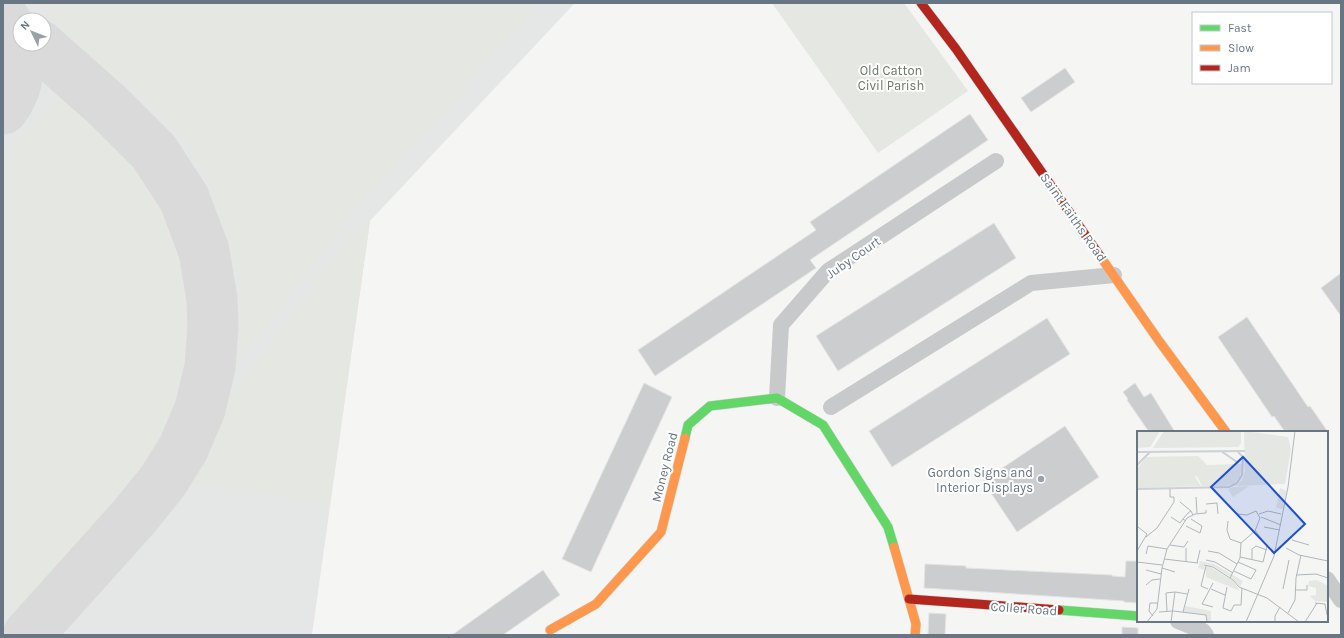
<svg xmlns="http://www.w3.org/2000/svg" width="1344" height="638" font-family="Karla,sans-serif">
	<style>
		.built { fill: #e5e7e7; fill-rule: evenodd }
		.green { fill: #e4e7e2 }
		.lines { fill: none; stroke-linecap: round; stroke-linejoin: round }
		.taxiway { stroke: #dadada; stroke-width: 51 }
		.building { fill: #cbcdce; stroke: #e4e4e4 }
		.fast-casing { stroke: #d2d3d3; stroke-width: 10 }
		.slow-casing { stroke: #d2d3d3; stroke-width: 10 }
		.jam-casing { stroke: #d2d3d3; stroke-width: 10 }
		.street { stroke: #c8c9ca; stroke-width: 16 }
		.fast { stroke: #63d668; stroke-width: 9 }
		.slow { stroke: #ff974d; stroke-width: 9 }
		.jam { stroke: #b3261e; stroke-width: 9 }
		.poi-dot { fill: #99a2aa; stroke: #fff; stroke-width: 1.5 }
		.labels { text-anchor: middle; stroke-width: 4; stroke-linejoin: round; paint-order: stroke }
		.park-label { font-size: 13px; fill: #6a7a66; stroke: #fff }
		.street-label { font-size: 13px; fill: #677682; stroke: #fff }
		.poi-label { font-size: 13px; fill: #677682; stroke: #fff; text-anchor: end }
		.inset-river { fill: none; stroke: #cbd1d4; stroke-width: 2 }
		.inset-road { fill: none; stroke: #afb7bc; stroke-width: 1 }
		.view { fill: #1d4ed8; fill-opacity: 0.15; stroke: #1d4ed8; stroke-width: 2 }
		.inset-edge { fill: none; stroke: #677682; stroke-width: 2 }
	</style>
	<rect width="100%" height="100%" fill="#f5f5f4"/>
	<path class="built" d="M 3,3 L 575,3 L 370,221 L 312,635 L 3,635 ZM 20,20 L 44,20 L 44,44 L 20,44 Z"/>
	<path class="green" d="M 37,3 L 539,3 L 452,103 L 359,204 L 234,368 L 240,335 L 241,293 L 232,247 L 217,212 L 204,172 L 189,147 L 168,120 L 93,59 Z
		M 772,3 L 904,3 L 968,91 L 878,153 Z
		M 64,90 L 91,111 L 127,144 L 160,182 L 186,240 L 197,284 L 194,326 L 189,371 L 175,413 L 155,450 L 128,487 L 3,626 L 3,157 Z
		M 370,221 L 330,504 L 190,482 L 228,402 L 354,231 Z"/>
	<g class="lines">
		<path class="taxiway" d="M 3,17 C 23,45 24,81 3,109
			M 28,635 L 134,517 L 163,481 L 183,449 L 200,409 L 210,367 L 213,327 L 212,299 L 204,251 L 184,198 L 154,152 L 108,106 L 38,44"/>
	</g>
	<path class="building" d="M 1065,68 L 1075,82 L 1031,112 L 1021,98 Z
		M 970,114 L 988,140 L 810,260 L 816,268 L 655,376 L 638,350 L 816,230 L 810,222 Z
		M 994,223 L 1016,258 L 838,371 L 816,336 Z
		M 1341,273 L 1341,316 L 1321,288 Z
		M 1247,317 L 1308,407 L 1310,406 L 1328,432 L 1285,432 L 1274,416 L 1272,417 L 1218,337 Z
		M 1047,318 L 1070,354 L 892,467 L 869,431 Z
		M 644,383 L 672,397 L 591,572 L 562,559 Z
		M 1135,383 L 1144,397 L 1151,393 L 1175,432 L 1149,432 L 1127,400 L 1128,399 L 1123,392 Z
		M 1065,426 L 1099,477 L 1017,532 L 983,481 Z
		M 1126,561 L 1138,561 L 1138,603 L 1124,602 L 1124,601 L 924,588 L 925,564 L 966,566 L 966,568 L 1112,575 L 1112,576 L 1125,577 Z
		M 543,570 L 560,595 L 503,635 L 452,635 Z
		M 929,613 L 946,614 L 945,635 L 928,635 Z
		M 1122,627 L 1138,628 L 1138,635 L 1122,635 Z"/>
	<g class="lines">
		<defs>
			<path id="fast" d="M 685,438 L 688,425 L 710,406 L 777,398 L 823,425 L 888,527 L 894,547
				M 1059,610 L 1138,616"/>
			<path id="slow" d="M 1100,256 L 1159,341 L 1226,432
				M 894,547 L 916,624 L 915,635
				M 550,630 L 596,604 L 661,532 L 685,438"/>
			<path id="jam" d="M 921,3 L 956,49 L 1100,256
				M 909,599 L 1059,610"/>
		</defs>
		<use href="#fast" class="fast-casing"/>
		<use href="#slow" class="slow-casing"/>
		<use href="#jam" class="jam-casing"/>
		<path class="street" d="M 777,398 L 781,325 L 828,271 L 996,161
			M 831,407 L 1031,283 L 1114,275
			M 1327,579 L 1341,600
			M 1178,621 L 1203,631 L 1206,635"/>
		<use href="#fast" class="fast"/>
		<use href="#slow" class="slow"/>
		<use href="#jam" class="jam"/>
	</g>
	<circle class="poi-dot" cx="1041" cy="479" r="4"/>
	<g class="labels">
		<g class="park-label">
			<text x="891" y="75">Old Catton<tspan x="891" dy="15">Civil Parish</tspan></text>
		</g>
		<g class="street-label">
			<text transform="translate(1074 217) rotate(55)" y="5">Saint Faiths Road</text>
			<text transform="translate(853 257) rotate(-35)" y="5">Juby Court</text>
			<text transform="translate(664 467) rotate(-76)" y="5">Money Road</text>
			<text transform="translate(1024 608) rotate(4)" y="5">Coller Road</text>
		</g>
		<g class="poi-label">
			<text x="1033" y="477">Gordon Signs and<tspan x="1033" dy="15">Interior Displays</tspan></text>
		</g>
	</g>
	<g transform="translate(1137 431)">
		<rect width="191" height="191" fill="#f5f5f4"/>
		<path d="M 0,0 L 23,0 L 13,16 L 0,17 ZM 27,0 L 104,0 L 104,12 L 101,16 L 16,17 ZM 107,0 L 151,6 L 154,18 L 148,53 L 99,55 L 105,49 L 108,40 ZM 61,25 L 70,34 L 105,33 L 103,46 L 96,53 L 88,55 L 65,55 L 60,45 L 58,46 L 64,55 L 0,57 L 0,38 L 9,26 ZM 112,55 L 96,66 L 91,58 L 97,56 ZM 143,57 L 150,60 L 146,78 L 139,77 ZM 63,130 L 77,133 L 106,150 L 103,156 L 94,146 L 76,135 L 67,133 L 68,139 L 61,137 ZM 72,135 L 96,150 L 103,160 L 69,146 L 69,136 ZM 180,149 L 191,155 L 191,171 L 178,170 L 173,165 L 179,164 L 179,157 L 171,155 L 172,150 ZM 48,175 L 74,180 L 74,191 L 70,191 L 69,184 L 46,181 Z" fill="#e4e7e2"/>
		<path class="inset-river" d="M 84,20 L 100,31 L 106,26 L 100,20M 0,21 L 108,20M 0,34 L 13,21M 0,58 L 92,56 L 100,52 L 105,44 L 106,26"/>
		<path class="inset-road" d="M 59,66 L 60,82M 43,71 L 54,80M 69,73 L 80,72 L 81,83M 122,83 L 131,80 L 144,83M 34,86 L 43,92 L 46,88M 124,86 L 144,94M 49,90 L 46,88 L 51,82 L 54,80 L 56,84M 91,90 L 90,99 L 93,108 L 104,112M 49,95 L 63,102 L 65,95 L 54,88M 127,96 L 143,99M 9,106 L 20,97 L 37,71 L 37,66 L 33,66 L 33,58M 155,109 L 172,114M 33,114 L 47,116 L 51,110M 149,117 L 162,124 L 191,130M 0,120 L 10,103 L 1,96M 71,120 L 82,122 L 100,133M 9,123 L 11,115 L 30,118M 103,126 L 126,131 L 130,115 L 118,99M 27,128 L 61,132M 115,128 L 115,118 L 119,115 L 130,119M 69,129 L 78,131 L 96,142M 0,131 L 25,134M 49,131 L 49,117M 60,132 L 63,119M 67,134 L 76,136 L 96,149 L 102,156 L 130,167 L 162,191M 69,135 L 64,155 L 71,158M 25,137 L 38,141M 9,139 L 24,143M 97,140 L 114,148 L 118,141 L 119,139 L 101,131M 159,144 L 179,143 L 191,147M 93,147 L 103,127 L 104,112 L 118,100 L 123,87 L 119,80 L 110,84 L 100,83M 9,154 L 15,149 L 23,148M 90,156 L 86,177 L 94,180 L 97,174 L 104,174 L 105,157M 74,158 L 88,164M 146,158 L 152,129M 159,159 L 170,159 L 170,154M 38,161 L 50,163M 29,162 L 38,161 L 34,191M 29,162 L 30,180M 178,172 L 188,173 L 190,184M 76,176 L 65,173 L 76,152M 22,181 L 36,180 L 69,184 L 70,191M 46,181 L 52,158M 151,182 L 158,169 L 159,147 L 164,124M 16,185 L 12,180 L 13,172 L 21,172M 10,191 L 20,178 L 25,137 L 30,118 L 50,87 L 58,83 L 69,82 L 69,79M 109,191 L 137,125 L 151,56 L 158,0M 138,191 L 138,185 L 143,176M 168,191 L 180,172"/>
		<path class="view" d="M 106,26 L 168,93 L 137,122 L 74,56 Z"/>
		<rect width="191" height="191" class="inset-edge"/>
	</g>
	<rect width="1344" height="638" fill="none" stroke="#677682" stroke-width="8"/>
	<rect x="1192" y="12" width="140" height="72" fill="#ffffff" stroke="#c2c8cd"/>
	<rect x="1200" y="25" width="20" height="6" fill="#63d668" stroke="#c2c8cd"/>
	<text x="1228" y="32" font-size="12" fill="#677682">Fast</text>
	<rect x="1200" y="45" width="20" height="6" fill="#ff974d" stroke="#c2c8cd"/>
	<text x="1228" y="52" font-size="12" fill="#677682">Slow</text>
	<rect x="1200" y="65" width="20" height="6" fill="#b3261e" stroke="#c2c8cd"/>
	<text x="1228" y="72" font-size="12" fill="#677682">Jam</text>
	<g transform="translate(32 32) rotate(313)"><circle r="19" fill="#ffffff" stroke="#c2c8cd"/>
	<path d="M0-3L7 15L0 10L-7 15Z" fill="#99a2aa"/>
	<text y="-6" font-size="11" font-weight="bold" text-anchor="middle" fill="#677682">N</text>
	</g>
</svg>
